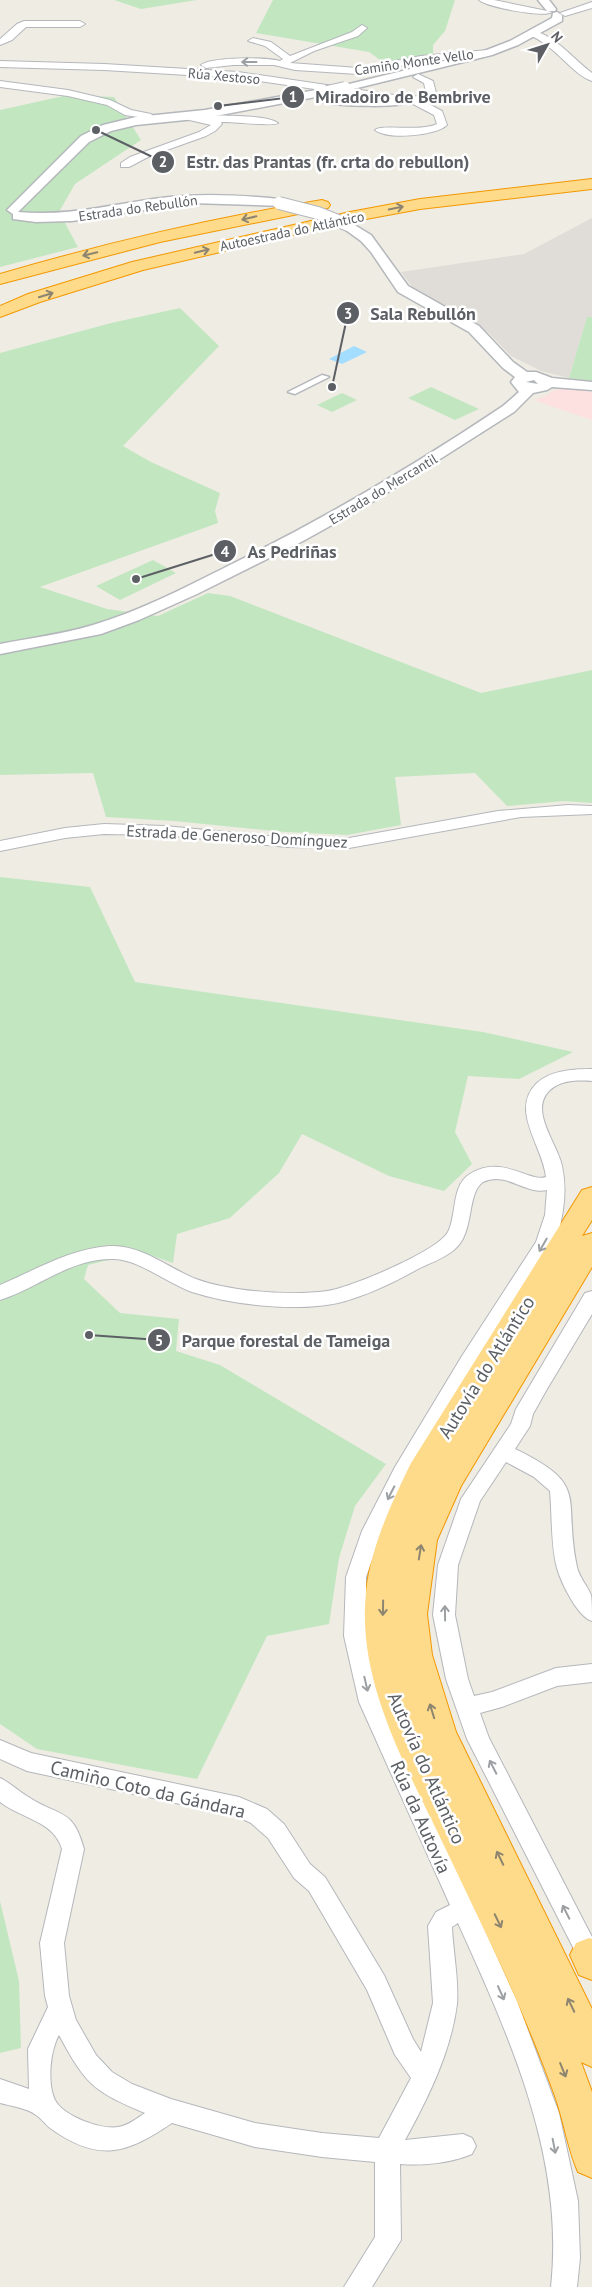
<svg xmlns="http://www.w3.org/2000/svg" width="592" height="2287" font-family="'PT Sans',sans-serif">
	<style>
		.industrial { fill: #e0ddd8 }
		.medical { fill: #fce1e0 }
		.green { fill: #c2e7c0 }
		.water { fill: #a3ddff }
		.lines { fill: none; stroke-linecap: round; stroke-linejoin: round }
		.pedestrian-casing { stroke: #b4b7bb; stroke-width: 3 }
		.minor-casing { stroke: #b4b7bb; stroke-width: 2 }
		.tertiary-casing { stroke: #b4b7bb; stroke-width: 3 }
		.motorway-casing { stroke: #f29800; stroke-width: 2 }
		.pedestrian { fill: #fff; fill-rule: evenodd }
		.minor { fill: #fff; fill-rule: evenodd }
		.tertiary { fill: #fff; fill-rule: evenodd }
		.motorway { fill: #feda8b; fill-rule: evenodd }
		.tertiary-bridge-casing { stroke: #b4b7bb; stroke-width: 14; stroke-linecap: butt }
		.tertiary-bridge { stroke: #fff; stroke-width: 12 }
		.oneway { stroke: #9da0a3 }
		.oneway2 { stroke: #8d8570 }
		.labels { text-anchor: middle; stroke-width: 5; stroke-linejoin: round; paint-order: stroke }
		.far-street-label { font-size: 14px; fill: #5c6065; stroke: #fff }
		.street-label { font-size: 16px; fill: #5c6065; stroke: #fff }
		.near-street-label { font-size: 19px; fill: #5c6065; stroke: #fff }
		.leader { fill: none; stroke: #5c6065; stroke-width: 2 }
		.callout-dot { fill: #5c6065; stroke: #fff; stroke-width: 2 }
		.mark-label { font-size: 15px; text-anchor: middle; font-weight: bold; fill: #fff }
		.callout-label { font-size: 18px; text-anchor: middle; font-weight: bold; fill: #5c6065; stroke: #fff; stroke-width: 5; stroke-linejoin: round; paint-order: stroke }
	</style>
	<rect width="100%" height="100%" fill="#efece4"/>
	<path class="industrial" d="M 592,218 L 592,317 L 587,317 L 569,378 L 541,371 L 511,356 L 489,333 L 460,314 L 416,292 L 401,272 L 524,254 Z"/>
	<path class="medical" d="M 565,388 L 592,392 L 592,420 L 533,400 L 546,396 L 552,391 Z"/>
	<path class="green" d="M 114,0 L 197,0 L 141,9 Z
		M 273,0 L 455,0 L 445,31 L 433,45 L 433,56 L 406,59 L 388,66 L 369,52 L 256,33 Z
		M 68,95 L 114,97 L 141,140 L 75,184 L 59,212 L 78,247 L 0,267 L 0,110 Z
		M 180,308 L 219,346 L 123,446 L 151,462 L 220,493 L 215,511 L 218,523 L 40,587 L 107,609 L 158,616 L 208,593 L 230,596 L 481,693 L 592,670 L 592,803 L 564,801 L 507,806 L 475,773 L 395,777 L 401,825 L 347,835 L 285,832 L 174,821 L 106,817 L 93,773 L 0,775 L 0,353 L 111,323 Z
		M 587,317 L 592,317 L 592,381 L 569,378 Z
		M 431,387 L 479,409 L 455,420 L 408,398 Z
		M 342,393 L 357,400 L 332,412 L 317,405 Z
		M 153,560 L 176,573 L 120,600 L 96,586 Z
		M 0,877 L 90,887 L 135,982 L 483,1032 L 573,1052 L 519,1079 L 468,1076 L 455,1132 L 472,1164 L 444,1191 L 389,1176 L 302,1134 L 279,1173 L 230,1218 L 177,1234 L 173,1263 L 141,1252 L 88,1265 L 84,1279 L 120,1313 L 179,1319 L 176,1351 L 220,1365 L 386,1464 L 355,1506 L 339,1558 L 329,1624 L 267,1636 L 197,1779 L 37,1749 L 0,1724 Z
		M 0,1901 L 19,1981 L 21,2048 L 0,2053 Z"/>
	<path class="water" d="M 354,346 L 367,352 L 342,364 L 329,359 Z"/>
	<g class="lines">
		<defs>
			<path id="pedestrian" d="M 322,375 L 329,377 L 295,394 L 288,392 Z"/>
			<path id="minor" d="M 479,0 L 494,0 L 552,12 C 544,18 487,7 479,0 Z
				M 592,2 L 592,8 L 565,16 L 560,13 Z
				M 24,21 L 80,21 L 85,24 L 80,27 L 26,27 L 12,40 L 0,45 L 0,39 L 17,24 Z
				M 362,25 L 367,28 L 358,36 L 314,51 L 290,63 L 358,68 L 421,56 L 488,50 L 493,53 L 488,56 L 421,62 L 358,74 L 295,70 L 274,65 L 233,65 L 206,68 L 201,65 C 212,57 266,57 280,61 L 283,59 L 265,46 L 248,41 L 253,38 L 271,42 L 290,56 L 352,32 Z
				M 532,30 C 557,37 572,58 592,73 L 592,81 C 573,75 555,45 529,35 L 529,31 Z
				M 0,61 L 104,64 L 238,72 L 408,97 L 419,96 L 426,92 L 424,83 L 413,77 L 418,74 L 433,81 L 436,93 L 423,101 L 442,111 L 447,125 C 436,136 387,140 375,130 C 382,124 421,132 437,124 L 434,115 L 411,103 L 238,78 L 104,70 L 0,67 Z
				M 0,81 L 68,90 L 110,100 L 131,110 L 151,114 L 157,120 L 149,122 L 145,118 L 125,115 L 107,105 L 68,96 L 0,87 Z
				M 188,114 C 207,117 266,113 278,123 C 273,127 232,121 221,122 L 222,124 L 215,131 L 206,136 L 150,156 L 129,167 L 121,167 L 121,163 L 130,157 L 199,132 L 211,125 L 185,119 L 183,117 Z
				M 568,805 L 592,806 L 592,814 L 521,817 L 349,848 L 288,847 L 165,835 L 104,834 L 65,838 L 0,851 L 0,841 L 65,828 L 104,824 L 165,826 L 288,838 L 349,838 L 498,811 Z
				M 592,1069 L 592,1081 C 577,1080 560,1080 549,1091 C 529,1111 558,1145 562,1166 C 567,1189 564,1212 558,1234 L 410,1475 L 382,1531 L 366,1577 L 366,1636 L 381,1702 L 517,2001 L 559,2113 L 578,2201 L 580,2258 L 577,2287 L 551,2287 C 565,2158 510,2038 458,1923 L 452,1927 C 453,1951 459,1981 457,2004 C 451,2052 428,2098 405,2140 L 463,2134 L 472,2138 L 476,2146 L 472,2154 C 451,2163 422,2166 400,2164 L 401,2240 L 372,2287 L 344,2287 L 375,2237 L 375,2162 L 322,2157 L 255,2147 L 172,2123 C 126,2154 99,2163 50,2128 C 45,2124 41,2118 36,2115 C 27,2108 11,2106 0,2103 L 0,2079 L 29,2089 L 28,2049 L 48,2007 L 45,1996 L 40,1943 L 62,1849 C 54,1821 22,1819 0,1802 L 0,1778 C 11,1783 19,1792 30,1798 C 60,1817 73,1808 84,1849 L 64,1943 L 69,1996 L 76,2020 L 96,2055 L 112,2072 L 132,2084 L 171,2099 L 255,2123 L 322,2133 L 379,2138 L 411,2078 L 395,2055 L 367,1990 L 309,1891 L 294,1878 L 268,1838 L 251,1823 L 236,1816 L 27,1771 L 0,1759 L 0,1740 L 31,1753 L 239,1797 L 267,1809 L 284,1824 L 310,1864 L 325,1877 L 384,1975 L 413,2039 L 421,2052 L 433,2003 L 428,1926 L 436,1912 L 450,1905 L 359,1702 L 344,1636 L 346,1577 L 362,1531 L 395,1467 L 462,1356 L 536,1242 L 545,1215 L 547,1190 C 525,1195 507,1171 483,1182 C 466,1194 475,1232 455,1249 C 445,1258 430,1263 418,1269 C 393,1283 366,1296 338,1303 C 297,1312 232,1305 192,1292 C 167,1283 138,1259 113,1259 C 71,1258 38,1288 0,1300 L 0,1285 C 35,1270 70,1249 109,1246 C 141,1244 168,1268 196,1279 C 231,1292 291,1296 327,1291 C 350,1288 438,1251 448,1232 C 457,1215 451,1185 470,1174 C 503,1154 529,1183 546,1177 C 543,1146 509,1110 537,1083 C 551,1070 574,1069 592,1069 ZM 59,2035 C 86,2085 93,2091 145,2113 C 137,2118 128,2126 118,2127 C 101,2130 63,2116 55,2100 C 47,2083 50,2051 59,2035 Z
				M 592,1291 L 592,1314 L 547,1389 L 533,1414 L 530,1426 L 515,1449 C 592,1486 562,1497 577,1567 C 579,1577 587,1585 591,1595 C 592,1601 592,1614 592,1621 C 578,1617 561,1583 557,1568 C 551,1547 552,1513 550,1491 L 534,1477 L 506,1462 L 480,1501 L 458,1565 L 455,1615 L 468,1679 L 474,1696 L 492,1692 L 556,1668 L 592,1664 L 592,1682 L 557,1686 L 502,1707 L 480,1713 L 489,1738 L 592,1937 L 592,1965 L 589,1966 L 581,1963 L 467,1739 L 446,1679 L 433,1615 L 438,1565 L 461,1499 L 511,1424 L 516,1409 L 585,1293 Z"/>
			<path id="tertiary" d="M 538,0 L 549,0 L 556,9 L 555,11 L 547,11 Z
				M 557,12 L 562,15 L 562,21 L 518,45 L 492,55 L 345,91 L 339,88 L 341,86 L 484,51 L 510,41 L 552,18 L 553,13 Z
				M 327,88 L 331,90 L 331,94 L 205,118 L 136,125 L 111,131 L 89,142 L 18,212 C 67,217 113,204 161,198 C 201,193 240,195 279,199 L 285,203 L 283,206 L 191,203 L 72,221 L 36,222 L 13,219 L 13,214 L 7,210 L 81,136 L 103,125 L 136,117 L 205,110 Z
				M 327,96 L 383,98 L 408,96 L 414,100 C 405,109 337,106 323,102 L 321,100 Z
				M 348,221 L 371,235 L 408,286 L 479,326 L 513,362 L 527,372 L 536,372 L 552,378 L 592,382 L 592,390 L 552,387 L 547,390 L 533,393 L 514,412 L 366,506 L 303,541 L 197,594 L 139,620 L 101,634 L 0,654 L 0,644 C 31,638 63,634 93,625 C 140,611 184,588 228,566 C 324,519 415,465 503,406 L 519,392 L 511,382 L 515,377 L 503,368 L 469,332 L 398,292 L 371,252 L 361,241 L 343,228 L 342,225 ZM 534,380 L 538,384 L 526,382 Z"/>
			<path id="motorway" d="M 592,179 L 592,189 L 420,209 L 350,222 L 143,270 L 40,302 L 0,317 L 0,306 L 28,294 L 132,262 L 350,212 L 420,199 Z
				M 322,200 L 328,202 L 330,205 L 328,208 L 160,242 L 0,284 L 0,274 C 106,243 213,218 322,200 Z
				M 592,1187 L 592,1220 L 582,1236 L 592,1233 L 592,1267 L 461,1486 L 437,1540 L 427,1614 L 432,1655 L 456,1732 L 592,2009 L 592,2067 L 581,2062 L 592,2092 L 592,2178 L 578,2172 C 568,2149 564,2123 556,2099 C 541,2057 524,2016 506,1976 C 483,1927 460,1879 437,1831 C 401,1757 357,1677 366,1592 C 371,1546 391,1504 411,1463 L 582,1190 Z
				M 589,1938 L 592,1939 L 592,1980 L 579,1975 L 570,1955 L 576,1943 Z"/>
		</defs>
		<use href="#pedestrian" class="pedestrian-casing"/>
		<use href="#minor" class="minor-casing"/>
		<use href="#tertiary" class="tertiary-casing"/>
		<use href="#motorway" class="motorway-casing"/>
		<use href="#pedestrian" class="pedestrian"/>
		<use href="#minor" class="minor"/>
		<use href="#tertiary" class="tertiary"/>
		<use href="#motorway" class="motorway"/>
		<defs>
			<path id="tertiary-bridge" d="M 327,92 L 345,88
				M 279,203 L 318,213 L 348,225"/>
		</defs>
		<use href="#tertiary-bridge" class="tertiary-bridge-casing"/>
		<use href="#tertiary-bridge" class="tertiary-bridge"/>
	</g>
	<defs><path id="oneway-shaft" d="M-6 0H5M1.5-3L5.5 0L1.5 3" fill="none" stroke-width="1.6" stroke-linecap="round" stroke-linejoin="round" transform="scale(1.25)"/></defs>
	<g class="oneway">
		<use href="#oneway-shaft" transform="translate(249 62) rotate(180)"/>
		<use href="#oneway-shaft" transform="translate(543 1245) rotate(120)"/>
		<use href="#oneway-shaft" transform="translate(391 1493) rotate(117)"/>
		<use href="#oneway-shaft" transform="translate(445 1613) rotate(-91)"/>
		<use href="#oneway-shaft" transform="translate(366 1684) rotate(77)"/>
		<use href="#oneway-shaft" transform="translate(493 1767) rotate(-117)"/>
		<use href="#oneway-shaft" transform="translate(566 1912) rotate(-117)"/>
		<use href="#oneway-shaft" transform="translate(501 1993) rotate(66)"/>
		<use href="#oneway-shaft" transform="translate(554 2146) rotate(79)"/>
	</g>
	<g class="oneway2">
		<use href="#oneway-shaft" transform="translate(396 208) rotate(-11)"/>
		<use href="#oneway-shaft" transform="translate(249 218) rotate(167)"/>
		<use href="#oneway-shaft" transform="translate(202 251) rotate(-13)"/>
		<use href="#oneway-shaft" transform="translate(90 254) rotate(167)"/>
		<use href="#oneway-shaft" transform="translate(46 295) rotate(-17)"/>
		<use href="#oneway-shaft" transform="translate(420 1552) rotate(-81)"/>
		<use href="#oneway-shaft" transform="translate(383 1608) rotate(91)"/>
		<use href="#oneway-shaft" transform="translate(432 1711) rotate(-107)"/>
		<use href="#oneway-shaft" transform="translate(500 1858) rotate(-116)"/>
		<use href="#oneway-shaft" transform="translate(498 1921) rotate(64)"/>
		<use href="#oneway-shaft" transform="translate(571 2005) rotate(-116)"/>
		<use href="#oneway-shaft" transform="translate(563 2070) rotate(68)"/>
	</g>
	<g class="labels">
		<g class="far-street-label">
			<text transform="translate(414 62) rotate(-8)" y="5">Camiño Monte Vello</text>
			<text transform="translate(224 76) rotate(5)" y="5">Rúa Xestoso</text>
			<text transform="translate(138 208) rotate(-8)" y="5">Estrada do Rebullón</text>
			<text transform="translate(292 231) rotate(-12)" y="5">Autoestrada do Atlántico</text>
			<text transform="translate(383 489) rotate(-31)" y="5">Estrada do Mercantil</text>
		</g>
		<g class="street-label">
			<text transform="translate(237 836) rotate(3)" y="6">Estrada de Generoso Domínguez</text>
		</g>
		<g class="near-street-label">
			<text transform="translate(486 1367) rotate(-58)" y="7">Autovía do Atlántico</text>
			<text transform="translate(427 1768) rotate(66)" y="7">Autovía do Atlántico</text>
			<text transform="translate(148 1789) rotate(13)" y="7">Camiño Coto da Gándara</text>
			<text transform="translate(421 1817) rotate(66)" y="7">Rúa da Autovía</text>
		</g>
	</g>
	<path class="leader" d="M218 106L293 97M96 130L163 162M332 387L348 313M136 579L225 551M89 1335L159 1340"/>
	<g class="callout-dot">
		<circle cx="218" cy="106" r="5"/>
		<circle cx="96" cy="130" r="5"/>
		<circle cx="332" cy="387" r="5"/>
		<circle cx="136" cy="579" r="5"/>
		<circle cx="89" cy="1335" r="5"/>
		<circle cx="293" cy="97" r="12"/>
		<circle cx="163" cy="162" r="12"/>
		<circle cx="348" cy="313" r="12"/>
		<circle cx="225" cy="551" r="12"/>
		<circle cx="159" cy="1340" r="12"/>
	</g>
	<g class="mark-label">
		<text x="293" y="102">1</text>
		<text x="163" y="167">2</text>
		<text x="348" y="319">3</text>
		<text x="225" y="557">4</text>
		<text x="159" y="1346">5</text>
	</g>
	<g class="callout-label">
		<text x="403" y="103">Miradoiro de Bembrive</text>
		<text x="328" y="168">Estr. das Prantas (fr. crta do rebullon)</text>
		<text x="423" y="320">Sala Rebullón</text>
		<text x="292" y="558">As Pedriñas</text>
		<text x="286" y="1347">Parque forestal de Tameiga</text>
	</g>
	<g transform="translate(547 45) rotate(51)" stroke="#ffffff" stroke-width="4" paint-order="stroke">
	<path d="M0-4L9 19L0 12L-9 19Z" fill="#5c6065"/>
	<text y="-8" font-size="14" font-weight="bold" text-anchor="middle" fill="#5c6065">N</text>
	</g>
</svg>
